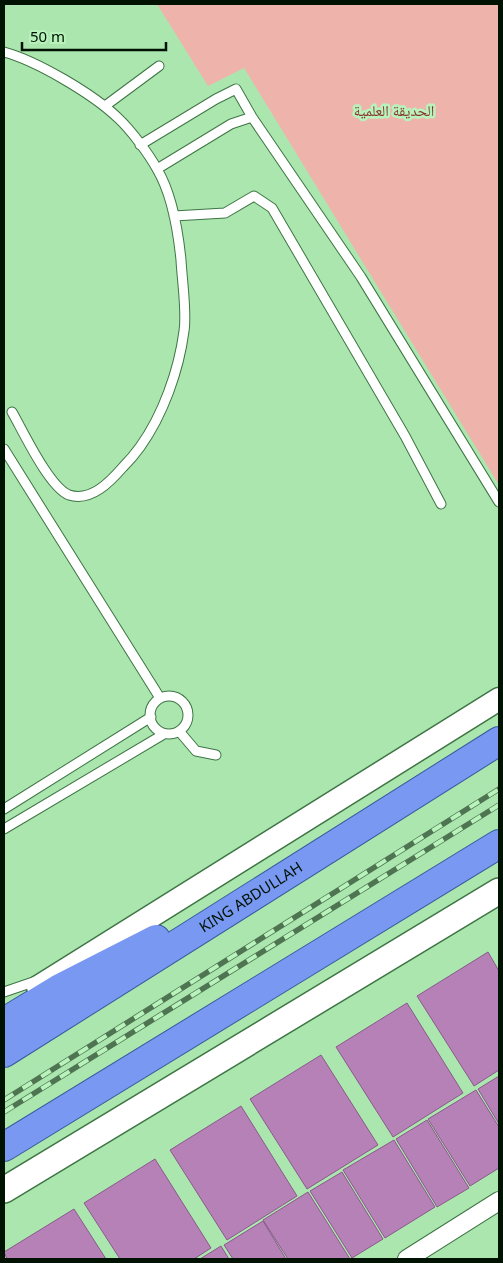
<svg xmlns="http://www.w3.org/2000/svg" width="503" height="1263" font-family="'Noto Sans','Noto Naskh Arabic',sans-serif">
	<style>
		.green { fill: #eeb4ac }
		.building { fill: #b681b6; stroke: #8a598b }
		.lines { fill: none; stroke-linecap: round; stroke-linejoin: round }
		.service-casing { stroke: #3e7544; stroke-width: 11 }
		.minor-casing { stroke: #3e7544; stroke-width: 20 }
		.tertiary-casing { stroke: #3e7544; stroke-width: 25 }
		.secondary-casing { stroke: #3e7544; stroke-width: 28 }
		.trunk-casing { stroke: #39599b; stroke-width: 30 }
		.service { stroke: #fff; stroke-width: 9 }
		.minor { stroke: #fff; stroke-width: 18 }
		.tertiary { stroke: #fff; stroke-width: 22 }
		.secondary { stroke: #fff; stroke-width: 25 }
		.trunk { stroke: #7898f2; stroke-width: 28 }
		.rail-casing { stroke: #4f7451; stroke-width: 5.5 }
		.rail { stroke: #b8f3bc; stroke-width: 4; stroke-dasharray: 11; stroke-linecap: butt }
		.labels { text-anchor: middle; stroke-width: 5; stroke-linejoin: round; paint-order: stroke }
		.park-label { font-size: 15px; fill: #8a342f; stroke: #b8f3bc }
		.street-label { font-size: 15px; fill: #001302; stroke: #b8f3bc }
	</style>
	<rect width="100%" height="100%" fill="#abe6af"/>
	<path class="green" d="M 157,4 L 499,4 L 499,485 L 244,68 L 208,86 Z"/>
	<path class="building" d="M 488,952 L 499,971 L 499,1070 L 474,1086 L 417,996 Z
		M 407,1003 L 463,1093 L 393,1137 L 336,1047 Z
		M 321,1055 L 378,1145 L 307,1189 L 250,1099 Z
		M 499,1076 L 499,1124 L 478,1089 Z
		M 476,1090 L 499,1127 L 499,1168 L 470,1186 L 428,1119 Z
		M 241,1106 L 297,1196 L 227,1240 L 170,1150 Z
		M 427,1120 L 469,1188 L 437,1207 L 396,1139 Z
		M 394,1140 L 435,1207 L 385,1238 L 343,1170 Z
		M 155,1159 L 211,1248 L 194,1259 L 120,1259 L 84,1203 Z
		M 342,1172 L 383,1239 L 352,1258 L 310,1191 Z
		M 308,1192 L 350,1259 L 288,1259 L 263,1220 Z
		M 74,1209 L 106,1259 L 7,1259 L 4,1252 Z
		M 263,1221 L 286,1259 L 233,1259 L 224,1245 Z
		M 221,1246 L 229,1259 L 200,1259 Z"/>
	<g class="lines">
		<defs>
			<path id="service" d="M 4,52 C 37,61 93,94 118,118 C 130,129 149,154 157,169 C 172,194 178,230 181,260 C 182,280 187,312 184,331 C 179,370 163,415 140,447 C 135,454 129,461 123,467 C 110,482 91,502 69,495 C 49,487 23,431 12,412
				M 105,106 L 159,66
				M 140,145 L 216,99 L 236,89 L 252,117 L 361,277 L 499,502
				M 157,169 L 231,124 L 252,117
				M 174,216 L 225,213 L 254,196 L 272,208 L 405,436 L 441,504
				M 4,449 L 160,698
				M150 715a19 19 0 1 1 38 0a19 19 0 1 1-38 0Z
				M 179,731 L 196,751 L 216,755
				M 4,809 L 151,717
				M 4,829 L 164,734
				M 4,992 L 39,980"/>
			<path id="minor" d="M 407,1259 L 499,1201"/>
			<path id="tertiary" d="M 38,987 L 499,699"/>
			<path id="secondary" d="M 4,1190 L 499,891"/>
			<g id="trunk">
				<path d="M 4,1022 L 60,988 L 156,939"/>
				<path id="s1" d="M 4,1053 L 499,741"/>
				<path d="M 4,1147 L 499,844"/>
			</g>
		</defs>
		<use href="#service" class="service-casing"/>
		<use href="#minor" class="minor-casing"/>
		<use href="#tertiary" class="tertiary-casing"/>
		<use href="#secondary" class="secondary-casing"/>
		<use href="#trunk" class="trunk-casing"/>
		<use href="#service" class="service"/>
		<use href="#minor" class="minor"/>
		<use href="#tertiary" class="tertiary"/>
		<use href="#secondary" class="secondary"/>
		<use href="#trunk" class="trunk"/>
		<defs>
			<path id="rail" d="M 4,1100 L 499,789
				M 4,1112 L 499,805"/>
		</defs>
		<use href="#rail" class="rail-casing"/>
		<use href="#rail" class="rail"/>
	</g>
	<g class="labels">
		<g class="park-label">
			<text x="394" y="116">الحديقة العلمية</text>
		</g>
		<g class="street-label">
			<text dy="5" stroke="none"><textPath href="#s1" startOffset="292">KING ABDULLAH</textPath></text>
		</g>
	</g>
	<rect width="503" height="1263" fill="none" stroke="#001302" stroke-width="10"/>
	<path d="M22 42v8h144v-8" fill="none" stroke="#001302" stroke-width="2.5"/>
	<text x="30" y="42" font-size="15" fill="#001302" stroke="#b8f3bc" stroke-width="4" paint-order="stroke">50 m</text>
</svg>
